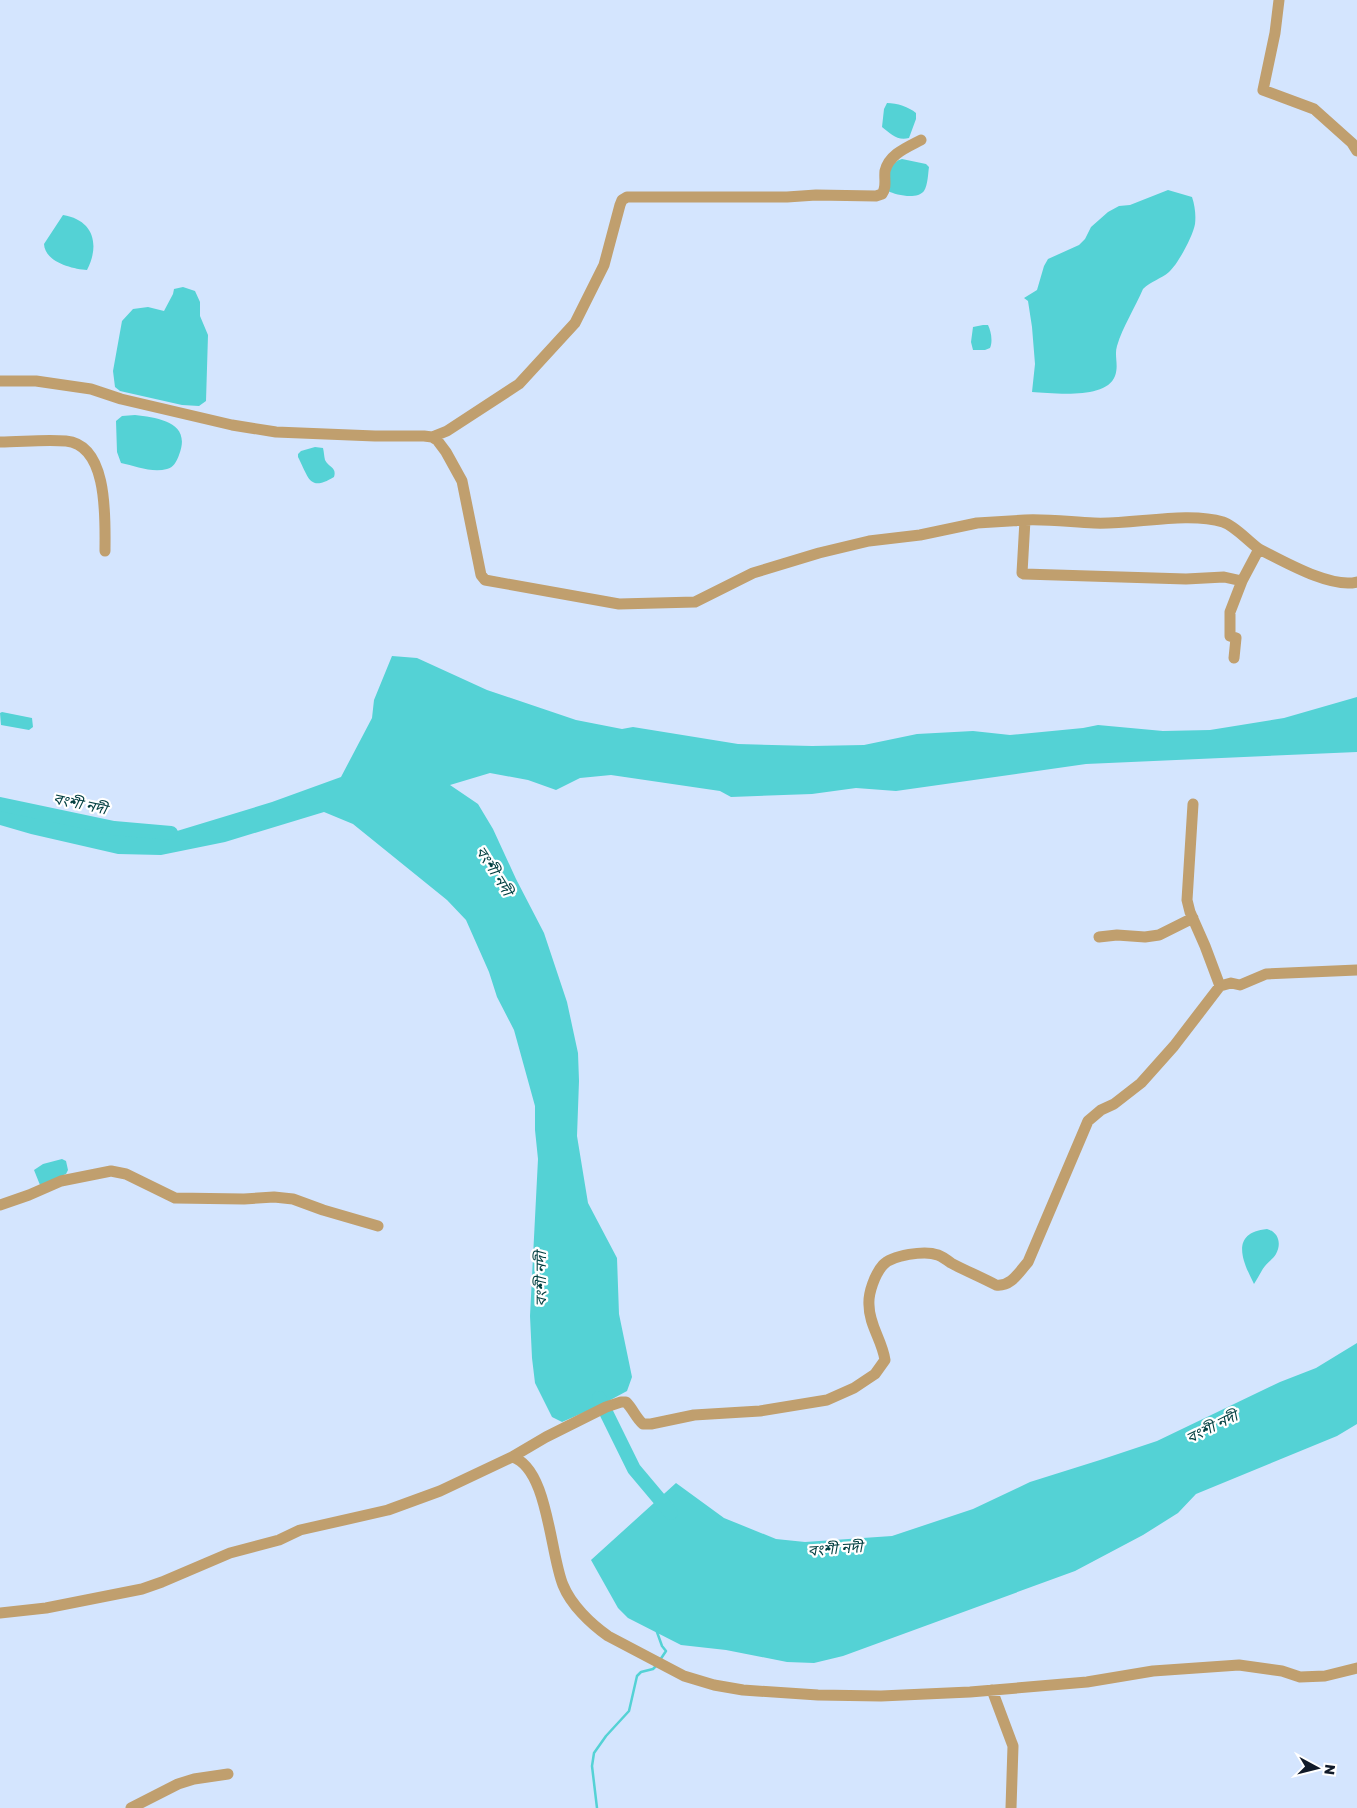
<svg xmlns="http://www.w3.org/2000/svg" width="1357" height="1808" font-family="'Golos Text','Noto Sans Bengali',sans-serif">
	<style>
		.water { fill: #54d2d5 }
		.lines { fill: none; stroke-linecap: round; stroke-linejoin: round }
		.stream { stroke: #54d2d5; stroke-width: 2.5 }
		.river { stroke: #54d2d5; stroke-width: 14 }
		.minor { stroke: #c09f6e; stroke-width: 11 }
		.labels { text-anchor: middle; stroke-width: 4.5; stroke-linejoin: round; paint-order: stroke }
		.water-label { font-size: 15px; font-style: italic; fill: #023f40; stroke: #fff }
	</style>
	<rect width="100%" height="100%" fill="#d4e5fe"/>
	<path class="water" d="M 887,103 C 897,103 909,107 916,113 L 916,119 L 909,138 C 897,141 891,134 882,127 L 884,109 Z
		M 902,159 L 926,164 L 929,167 C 928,173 928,185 924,191 C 917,200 896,195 888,191 C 886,179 889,162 902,159 Z
		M 1168,190 L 1192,197 C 1195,206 1196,215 1195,224 C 1193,236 1178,264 1169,272 C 1161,279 1151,281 1143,289 C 1135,308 1123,326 1117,346 C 1114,356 1119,365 1115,376 C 1106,400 1053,393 1032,392 L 1035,364 L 1032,327 L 1028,301 L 1024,298 L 1037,290 L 1044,266 L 1048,259 L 1079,245 L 1085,239 L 1091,227 L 1108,212 L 1119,206 L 1130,205 Z
		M 63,215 C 94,220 100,245 87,270 C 72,269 45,262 44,244 Z
		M 183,287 L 195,291 L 200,302 L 200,316 L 208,335 L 206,401 L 199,406 L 182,405 L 120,391 L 115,387 L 113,371 L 122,321 L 133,309 L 148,307 L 164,311 L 173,294 L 174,289 Z
		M 983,325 L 988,325 C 991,331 993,341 990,348 L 985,350 L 973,350 L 971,342 L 973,327 Z
		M 135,415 C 159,418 192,422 179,455 C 177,461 173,468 167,469 C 152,473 135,466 121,463 L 117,452 L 116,421 L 122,416 Z
		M 315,447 L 323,448 C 324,452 324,456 325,460 C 329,468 337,467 334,477 C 309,492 309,478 298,457 L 298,454 L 301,451 Z
		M 392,656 L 417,658 L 487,690 L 576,720 L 622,729 L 633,727 L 738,744 L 812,746 L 864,745 L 917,734 L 973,731 L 1010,735 L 1083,728 L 1098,725 L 1163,731 L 1210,730 L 1284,718 L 1357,697 L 1357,752 L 1086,764 L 896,791 L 856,788 L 812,794 L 731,797 L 720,791 L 611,775 L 580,778 L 556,790 L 528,780 L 490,773 L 450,785 L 478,804 L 493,829 L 516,879 L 544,933 L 567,1002 L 578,1053 L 579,1081 L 577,1136 L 588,1203 L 617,1258 L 619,1314 L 632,1377 L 627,1391 L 601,1405 L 562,1422 L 552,1417 L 535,1383 L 532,1358 L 530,1316 L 538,1159 L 535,1130 L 535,1106 L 514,1030 L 497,997 L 489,972 L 466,920 L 447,900 L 353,824 L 324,812 L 225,842 L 161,855 L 118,854 L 31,834 L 0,825 L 0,807 L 130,833 L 177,831 L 272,802 L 341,777 L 372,718 L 374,700 Z
		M 2,712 L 32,718 L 33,727 L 29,730 L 1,725 L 0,713 Z
		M 62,1159 L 66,1161 L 68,1170 L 66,1174 L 40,1185 L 34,1170 L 43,1164 Z
		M 1267,1229 C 1278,1232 1282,1243 1276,1254 C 1273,1259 1268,1262 1265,1266 C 1261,1271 1258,1278 1254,1284 C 1243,1262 1229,1233 1267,1229 Z
		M 1357,1343 L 1357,1424 L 1337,1436 L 1196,1494 L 1178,1513 L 1143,1535 L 1075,1571 L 843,1656 L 814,1663 L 787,1662 L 726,1650 L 681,1645 L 628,1618 L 618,1608 L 591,1560 L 676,1483 L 724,1518 L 776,1539 L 805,1542 L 892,1536 L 973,1509 L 1030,1482 L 1100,1460 L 1157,1441 L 1280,1382 L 1316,1368 Z"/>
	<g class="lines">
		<path class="stream" d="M 657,1632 L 662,1646 L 666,1651 L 660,1660
			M 597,1808 L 592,1766 L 594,1753 L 606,1736 L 629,1711 L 637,1676 L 641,1672 L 653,1669 L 657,1665"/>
		<path class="river" d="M 0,804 L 114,828 L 171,833
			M 599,1398 L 634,1469 L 671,1513"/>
		<path class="minor" d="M 1279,0 L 1275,33 L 1263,90 L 1314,109 L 1352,143 L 1357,151
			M 0,381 L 36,381 L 91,389 L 121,399 L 232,425 L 276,432 L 375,436 L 424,436 L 432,437 L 437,440 L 446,452 L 462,481 L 481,575 L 485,580 L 619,604 L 695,602 L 753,573 L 819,553 L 869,541 L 920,535 L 977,523 L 1025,520 L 1022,573 L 1024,574 L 1186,579 L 1224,577 L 1242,581 L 1230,612 L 1230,636 L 1236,638 L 1234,658
			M 432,437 L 447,431 L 519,384 L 575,323 L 604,265 L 620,205 L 622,200 L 627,197 L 787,197 L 816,195 L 876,196 L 882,194 C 887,187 884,179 885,171 C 889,154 908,147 921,140
			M 0,442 C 21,442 44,439 66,441 C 109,445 105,520 105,551
			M 1025,520 C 1048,519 1071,522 1094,523 C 1132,525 1187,511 1223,522 C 1235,526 1248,541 1259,549
			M 1242,581 L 1259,549 C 1283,561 1331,589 1357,582
			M 1193,804 L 1187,900 L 1190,912 L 1205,946 L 1220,986
			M 1099,937 L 1117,935 L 1145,937 L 1159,935 L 1193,918
			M 0,1205 L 29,1195 L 61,1181 L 111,1171 L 126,1174 L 175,1198 L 244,1199 L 274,1197 L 293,1199 L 323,1210 L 378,1226
			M 512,1457 C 548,1467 550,1554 563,1585 C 571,1605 591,1624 608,1636 L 684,1676 L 714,1685 L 743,1690 L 818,1695 L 881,1696 L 970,1692 L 1087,1682 L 1153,1671 L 1239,1665 L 1282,1671 L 1300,1677 L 1325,1676 L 1357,1668
			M 0,1613 L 46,1608 L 142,1589 L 162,1582 L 230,1553 L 279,1540 L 300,1530 L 388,1510 L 440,1491 L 512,1457 L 546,1437 L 606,1407 L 621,1402 L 626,1402 C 633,1409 636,1418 643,1424 L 651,1424 L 694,1415 L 760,1411 L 827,1400 L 854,1388 L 875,1374 L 885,1360 C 882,1340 869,1325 869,1305 C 868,1293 875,1274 883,1265 C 892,1255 925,1250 938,1255 C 943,1257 947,1260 951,1263 C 966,1271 981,1277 996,1285 C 1011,1287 1019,1272 1028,1262 L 1088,1121 L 1101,1110 L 1114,1104 L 1141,1083 L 1174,1046 L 1220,986 L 1231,983 L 1240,985 L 1266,974 L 1357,970
			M 992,1690 L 1013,1746 L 1011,1808
			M 131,1808 L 178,1784 L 194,1779 L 228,1774"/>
	</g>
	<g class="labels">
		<g class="water-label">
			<text transform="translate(80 804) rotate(12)" y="5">বংশী নদী</text>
			<text transform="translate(494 871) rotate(58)" y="5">বংশী নদী</text>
			<text transform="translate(541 1279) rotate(-90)" y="5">বংশী নদী</text>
			<text transform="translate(1212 1427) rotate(-26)" y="5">বংশী নদী</text>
			<text transform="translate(835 1549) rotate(-4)" y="5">বংশী নদী</text>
		</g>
	</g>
	<g transform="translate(1317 1768) rotate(97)" stroke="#ffffff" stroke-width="4" paint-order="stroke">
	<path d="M0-4L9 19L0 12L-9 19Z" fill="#101a29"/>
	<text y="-8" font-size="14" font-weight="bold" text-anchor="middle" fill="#101a29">N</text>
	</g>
</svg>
